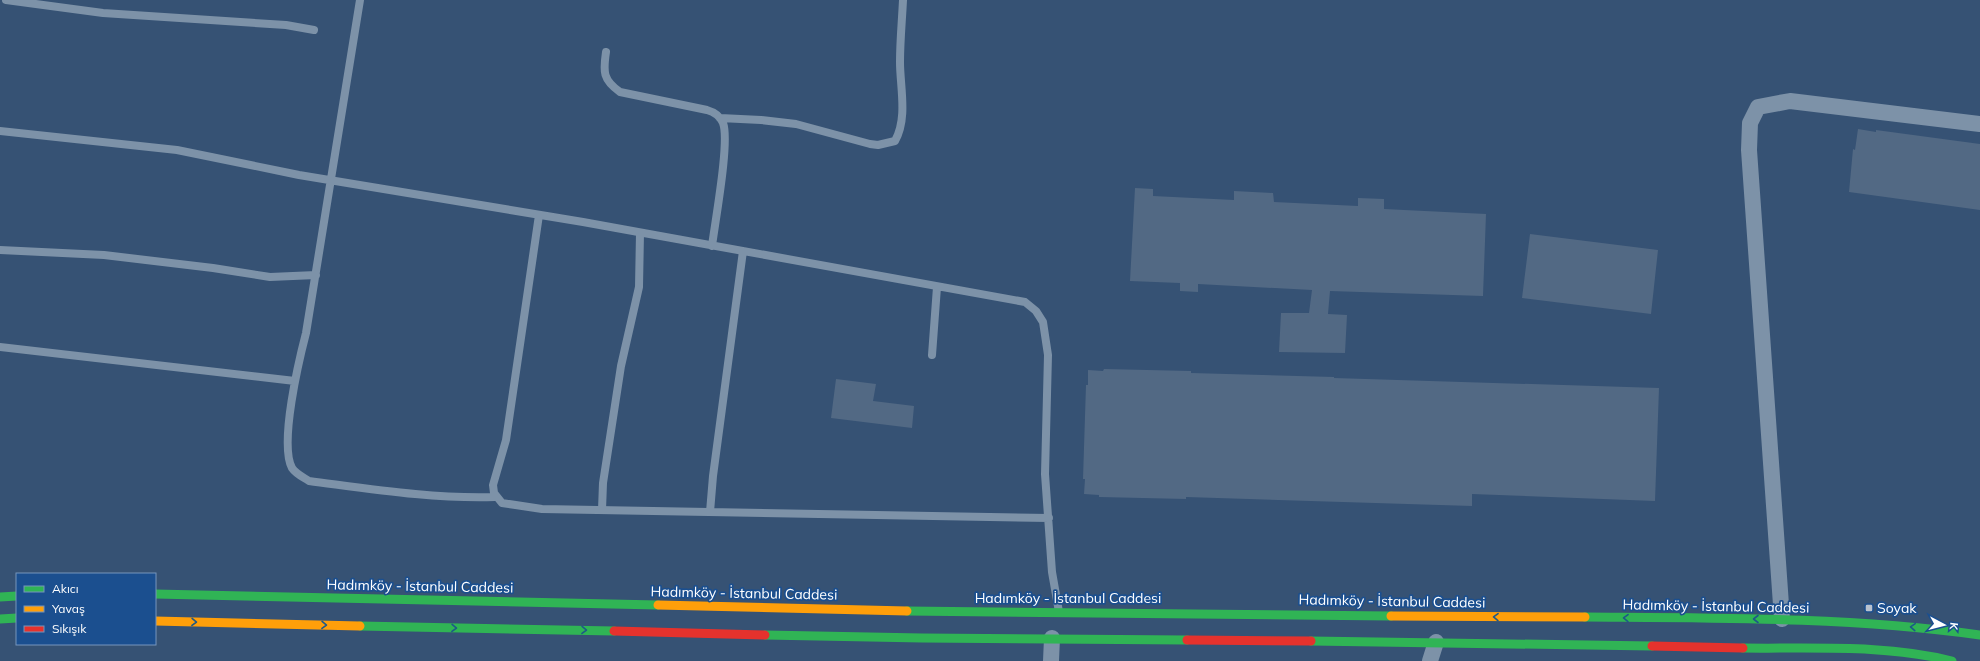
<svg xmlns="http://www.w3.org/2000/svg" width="1980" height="661" font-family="Mulish,sans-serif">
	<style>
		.building { fill: #526984 }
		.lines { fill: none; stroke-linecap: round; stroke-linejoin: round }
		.lane { stroke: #7d92a8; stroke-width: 8 }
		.street { stroke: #7d92a8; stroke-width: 16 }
		.fast { stroke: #30b455; stroke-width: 9 }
		.slow { stroke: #ff9f0a; stroke-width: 9 }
		.jam { stroke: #e5322d; stroke-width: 9 }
		.oneway { stroke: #1d5989 }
		.poi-dot { fill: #b9c2ce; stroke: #1b4f8f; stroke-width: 1.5 }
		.labels { text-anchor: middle; stroke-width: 3.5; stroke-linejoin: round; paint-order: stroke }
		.street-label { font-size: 14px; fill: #fff; stroke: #1b4f8f }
		.poi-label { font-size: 14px; fill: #fff; stroke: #1b4f8f; text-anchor: start }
	</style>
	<rect width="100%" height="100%" fill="#365274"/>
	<path class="building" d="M 1858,129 L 1876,132 L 1876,130 L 1980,144 L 1980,210 L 1849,192 L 1853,149 L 1855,150 Z
		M 1135,188 L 1153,189 L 1153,196 L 1234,200 L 1234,191 L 1273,193 L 1274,202 L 1358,206 L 1358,198 L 1384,199 L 1384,209 L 1486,214 L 1483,296 L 1330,291 L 1328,314 L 1347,315 L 1345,353 L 1279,352 L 1281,313 L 1309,313 L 1312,290 L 1198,284 L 1198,292 L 1180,291 L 1180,283 L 1130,281 Z
		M 1530,234 L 1658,250 L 1651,314 L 1522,298 Z
		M 1104,369 L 1191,371 L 1191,373 L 1334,377 L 1334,378 L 1659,388 L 1655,501 L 1472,494 L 1472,506 L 1186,497 L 1186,499 L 1099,497 L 1099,495 L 1084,494 L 1085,479 L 1083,479 L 1086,385 L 1088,385 L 1088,370 L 1103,371 Z
		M 836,379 L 876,384 L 873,401 L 914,406 L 912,428 L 831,418 Z"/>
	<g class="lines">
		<path class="lane" d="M 6,0 L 103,13 L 286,25 L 314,30
			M 360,0 L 306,333 C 299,360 279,444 292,468 C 296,474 303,477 309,481 C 371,489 433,499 495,497
			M 606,52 C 603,72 603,80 620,92 L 707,110 C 714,112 720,116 723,123 C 730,141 715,222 712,246
			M 720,118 L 761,120 L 796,124 L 870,144 L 878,145 L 895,141 C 908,118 900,87 900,62 C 900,41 902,21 903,0
			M 0,131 L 177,150 L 299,175 L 583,222 L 1025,302 L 1036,311 L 1043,322 L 1048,355 L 1045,474 L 1052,572 L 1059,612
			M 539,215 L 506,440 L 493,485 L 494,493 L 502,503 L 542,509 L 1049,518
			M 0,250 L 104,255 L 213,268 L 270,277 L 316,275
			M 0,347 L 295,381
			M 932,355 L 937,287
			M 602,510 L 603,483 L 621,366 L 639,287 L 640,233
			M 710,512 L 713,476 L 743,251"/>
		<path class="street" d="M 1782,619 L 1749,150 L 1750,123 L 1758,107 L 1790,101 L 1980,124
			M 1051,661 L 1052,638
			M 1430,661 L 1436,642"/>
		<path class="fast" d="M 155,594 L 658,605
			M 0,597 L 17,596
			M 907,611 L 1391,616
			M 1585,617 C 1717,618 1849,617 1980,635
			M 0,619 L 17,618
			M 360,626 L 614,631
			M 765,635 L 922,638 L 1187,640
			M 1311,641 L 1652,646
			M 1743,648 C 1812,649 1885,644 1952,661"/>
		<path class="slow" d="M 658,605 L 907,611
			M 1391,616 L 1585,617
			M 155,621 L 360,626"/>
		<path class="jam" d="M 614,631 L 765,635
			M 1187,640 L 1311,641
			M 1652,646 L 1743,648"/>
	</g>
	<defs><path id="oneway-chevron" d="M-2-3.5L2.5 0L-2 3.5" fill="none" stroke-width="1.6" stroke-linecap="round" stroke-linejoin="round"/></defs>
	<g class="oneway">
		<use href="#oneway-chevron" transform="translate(1496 617) rotate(-179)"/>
		<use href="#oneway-chevron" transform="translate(1626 618) rotate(-179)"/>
		<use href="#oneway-chevron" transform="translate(1756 619) rotate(180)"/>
		<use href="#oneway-chevron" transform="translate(194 622) rotate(1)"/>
		<use href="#oneway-chevron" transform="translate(324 625) rotate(1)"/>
		<use href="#oneway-chevron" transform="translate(1913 627) rotate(-176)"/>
		<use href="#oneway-chevron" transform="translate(454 628) rotate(1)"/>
		<use href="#oneway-chevron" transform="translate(584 630) rotate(1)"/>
	</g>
	<rect class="poi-dot" x="1865" y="604" width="8" height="8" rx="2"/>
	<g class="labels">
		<g class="street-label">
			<text transform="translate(420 586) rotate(1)" y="5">Hadımköy - İstanbul Caddesi</text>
			<text transform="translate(744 593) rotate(1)" y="5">Hadımköy - İstanbul Caddesi</text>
			<text x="1068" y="603">Hadımköy - İstanbul Caddesi</text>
			<text transform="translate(1392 601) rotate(1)" y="5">Hadımköy - İstanbul Caddesi</text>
			<text transform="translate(1716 606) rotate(1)" y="5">Hadımköy - İstanbul Caddesi</text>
		</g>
		<g class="poi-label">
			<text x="1877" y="613">Soyak</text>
		</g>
	</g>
	<rect x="16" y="573" width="140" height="72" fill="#1b4f8f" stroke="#7695bc"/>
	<rect x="24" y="586" width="20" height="6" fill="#30b455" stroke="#7695bc"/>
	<text x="52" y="593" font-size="12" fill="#ffffff">Akıcı</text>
	<rect x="24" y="606" width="20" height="6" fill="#ff9f0a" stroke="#7695bc"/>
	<text x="52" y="613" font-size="12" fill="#ffffff">Yavaş</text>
	<rect x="24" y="626" width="20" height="6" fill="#e5322d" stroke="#7695bc"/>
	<text x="52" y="633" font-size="12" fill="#ffffff">Sıkışık</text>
	<g transform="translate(1944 625) rotate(97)" stroke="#1b4f8f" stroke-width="3" paint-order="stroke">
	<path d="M0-3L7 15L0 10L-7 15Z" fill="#ffffff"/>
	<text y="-6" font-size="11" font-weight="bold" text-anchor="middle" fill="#ffffff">K</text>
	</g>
</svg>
